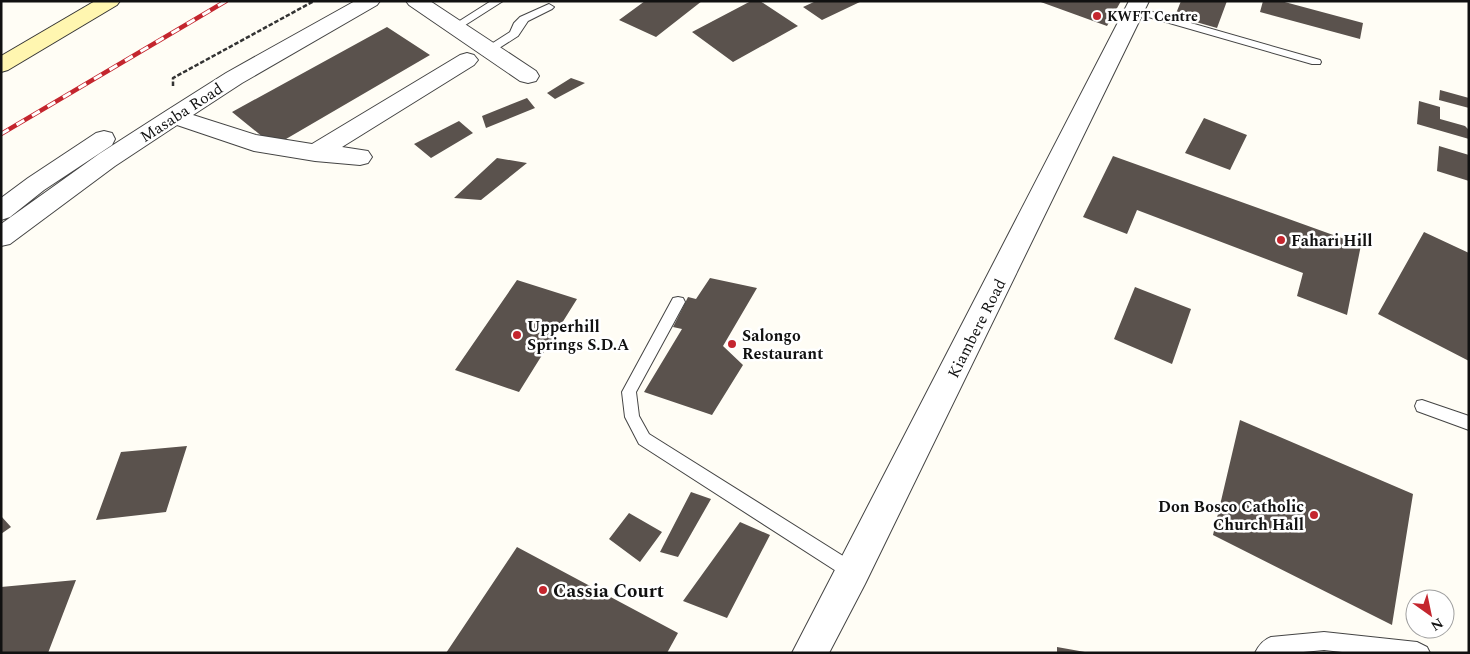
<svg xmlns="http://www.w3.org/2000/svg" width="1470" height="654" font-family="Spectral,serif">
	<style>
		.building { fill: #5a524d }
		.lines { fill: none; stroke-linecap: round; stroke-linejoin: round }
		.lane-casing { stroke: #444; stroke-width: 2 }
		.street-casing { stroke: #444; stroke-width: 2 }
		.secondary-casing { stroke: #333; stroke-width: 2 }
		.path { stroke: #333; stroke-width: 2.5; stroke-dasharray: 4.5 2; stroke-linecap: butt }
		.lane { fill: #fff; fill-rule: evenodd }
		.street { fill: #fff; fill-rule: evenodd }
		.secondary { fill: #fff6b0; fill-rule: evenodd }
		.rail-casing { stroke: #c4262e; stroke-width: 4.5 }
		.rail { stroke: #fff; stroke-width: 3; stroke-dasharray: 9; stroke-linecap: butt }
		.poi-dot { fill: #c4262e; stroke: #fff; stroke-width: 2 }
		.labels { text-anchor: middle; stroke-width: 5; stroke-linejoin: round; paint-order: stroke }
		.far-poi-label { font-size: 14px; font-weight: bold; fill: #111; stroke: #fff; text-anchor: start }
		.street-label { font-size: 16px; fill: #111; stroke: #fff }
		.poi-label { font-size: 16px; font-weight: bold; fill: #111; stroke: #fff; text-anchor: start }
		.near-poi-label { font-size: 19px; font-weight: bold; fill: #111; stroke: #fff; text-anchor: start }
	</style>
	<rect width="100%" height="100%" fill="#fffdf5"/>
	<path class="building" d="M 645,1 L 702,1 L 656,37 L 619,20 Z
		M 751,1 L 760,1 L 798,26 L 733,62 L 692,32 Z
		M 816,1 L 862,1 L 822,20 L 803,7 Z
		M 1038,1 L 1121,1 L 1107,26 Z
		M 1181,1 L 1227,1 L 1217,28 L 1175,16 Z
		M 1263,1 L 1281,1 L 1363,23 L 1360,39 L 1260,12 Z
		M 387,27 L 430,55 L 274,146 L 232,112 Z
		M 571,78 L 585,83 L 555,99 L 547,93 Z
		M 1440,90 L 1469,98 L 1469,108 L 1439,100 Z
		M 527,98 L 535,108 L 486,128 L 482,116 Z
		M 1419,101 L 1440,107 L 1440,119 L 1465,126 L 1469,130 L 1469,139 L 1417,124 Z
		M 1204,118 L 1247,135 L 1230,170 L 1185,153 Z
		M 459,121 L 473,133 L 431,158 L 414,144 Z
		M 1439,146 L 1469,155 L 1469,181 L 1437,171 Z
		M 1113,156 L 1361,245 L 1347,315 L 1297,296 L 1303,273 L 1137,210 L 1127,234 L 1083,217 Z
		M 497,158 L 527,163 L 481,200 L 454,198 Z
		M 1424,232 L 1469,253 L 1469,361 L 1378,314 Z
		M 710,278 L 757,288 L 723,346 L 743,365 L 712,415 L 644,392 L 682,329 L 673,327 L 688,297 L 696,299 Z
		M 517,280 L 577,299 L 519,392 L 455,370 Z
		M 1135,287 L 1191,309 L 1172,364 L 1114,339 Z
		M 1240,420 L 1413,494 L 1392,625 L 1213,535 Z
		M 187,446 L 166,512 L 96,520 L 121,452 Z
		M 691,492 L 711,499 L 678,557 L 660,552 Z
		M 629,513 L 662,532 L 640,562 L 609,539 Z
		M 1,516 L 11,527 L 1,534 Z
		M 740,522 L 770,535 L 727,618 L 683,601 Z
		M 517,547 L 678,633 L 667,653 L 446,653 Z
		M 76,580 L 48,653 L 1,653 L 1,587 Z
		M 1057,647 L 1085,652 L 1085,653 L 1057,653 Z"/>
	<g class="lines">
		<defs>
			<path id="lane" d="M 491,1 L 503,1 L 459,29 L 455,30 L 450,27 Z
				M 549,4 L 554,7 L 552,9 L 528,21 L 518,36 L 493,52 L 485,52 L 484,50 L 485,48 L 510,32 L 514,23 L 520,17 Z
				M 1135,7 L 1320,60 L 1321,62 L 1320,64 L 1312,64 L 1131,12 L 1131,8 Z
				M 678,297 L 683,298 L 685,302 L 636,392 L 639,416 L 649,434 L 859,566 L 861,572 L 859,578 L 853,580 L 847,578 L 639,444 L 625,417 L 622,392 L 673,298 Z
				M 1422,400 L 1469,416 L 1469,430 L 1417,411 L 1415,406 L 1417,401 Z
				M 1324,632 L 1417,642 L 1427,647 L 1430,653 L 1351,653 L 1324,650 L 1293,653 L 1255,653 C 1259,645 1263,640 1271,637 Z"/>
			<path id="street" d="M 355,1 L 380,1 L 377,5 L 242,83 L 193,115 L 256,135 L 312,144 L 460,55 L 467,53 L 474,55 L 478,60 L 474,65 L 342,147 L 368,151 L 372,157 L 368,163 L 360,165 L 315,161 L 254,151 L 177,125 L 115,166 L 10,244 L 1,246 L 1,224 L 99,154 L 166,111 L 226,73 Z
				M 406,1 L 430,1 L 536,71 L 539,76 L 536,81 L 528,83 L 520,81 L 409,5 Z
				M 1129,1 L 1149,1 L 865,584 L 829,653 L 792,653 Z
				M 104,131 L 112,133 L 115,139 L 112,145 L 44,190 L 10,217 L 1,220 L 1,198 L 28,178 L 96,133 Z"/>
			<path id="secondary" d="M 95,1 L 120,1 L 117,5 L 8,70 L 1,72 L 1,56 Z"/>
		</defs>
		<use href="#lane" class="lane-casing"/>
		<use href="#street" class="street-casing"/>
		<use href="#secondary" class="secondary-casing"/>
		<path class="path" d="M 173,86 L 173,78 L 314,1"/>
		<use href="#lane" class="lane"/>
		<use href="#street" class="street"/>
		<use href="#secondary" class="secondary"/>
		<defs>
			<path id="rail" d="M 1,134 L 226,1"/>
		</defs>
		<use href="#rail" class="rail-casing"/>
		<use href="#rail" class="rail"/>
	</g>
	<g class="poi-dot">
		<circle cx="1097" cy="16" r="5"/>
		<circle cx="1281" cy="240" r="5"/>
		<circle cx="517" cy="335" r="5"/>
		<circle cx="732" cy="344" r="5"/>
		<circle cx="1314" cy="515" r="5"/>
		<circle cx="543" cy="590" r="5"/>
	</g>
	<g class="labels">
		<g class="far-poi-label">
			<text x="1107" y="21">KWFT Centre</text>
		</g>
		<g class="street-label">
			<text transform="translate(181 112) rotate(-33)" y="6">Masaba Road</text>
			<text transform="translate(976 328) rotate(-63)" y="6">Kiambere Road</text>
		</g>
		<g class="poi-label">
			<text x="1291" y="246">Fahari Hill</text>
			<text x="527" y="332">Upperhill<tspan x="527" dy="18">Springs S.D.A</tspan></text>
			<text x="742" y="341">Salongo<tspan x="742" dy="18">Restaurant</tspan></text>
			<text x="1304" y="512" text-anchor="end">Don Bosco Catholic<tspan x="1304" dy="18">Church Hall</tspan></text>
		</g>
		<g class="near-poi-label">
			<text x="553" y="597">Cassia Court</text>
		</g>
	</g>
	<rect width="1470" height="654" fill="none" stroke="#111111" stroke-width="5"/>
	<g transform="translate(1430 614) rotate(147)"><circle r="24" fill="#ffffff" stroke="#a0a0a0"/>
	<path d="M0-4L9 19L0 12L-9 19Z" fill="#c4262e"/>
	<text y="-8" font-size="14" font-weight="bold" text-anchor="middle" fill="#111111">N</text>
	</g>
</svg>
